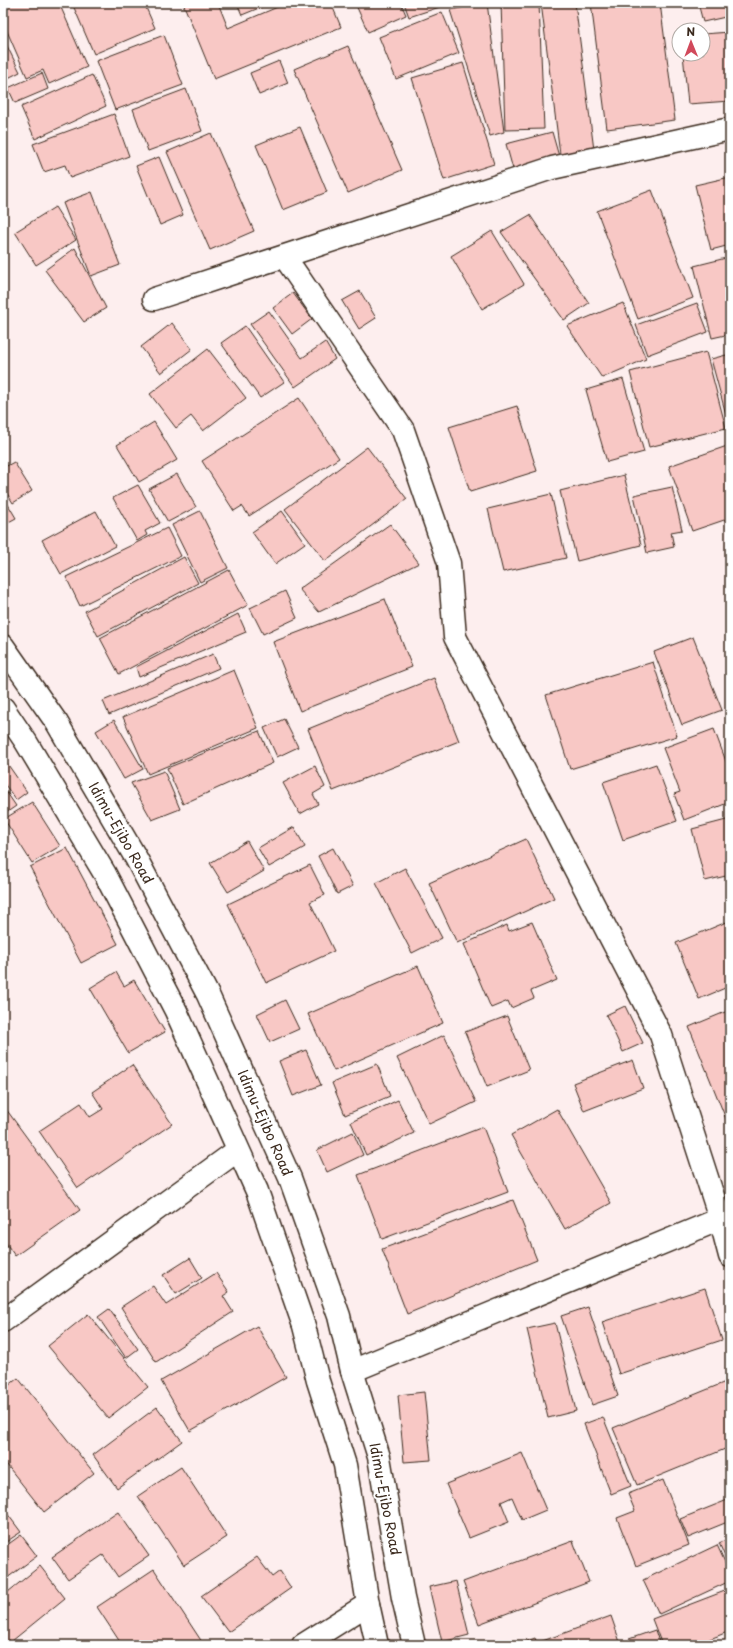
<svg xmlns="http://www.w3.org/2000/svg" width="733" height="1648" font-family="'Playpen Sans',sans-serif">
	<style>
		.building { fill: #f8c8c5; stroke: #3b2a1e }
		.lines { fill: none; stroke-linecap: round; stroke-linejoin: round }
		.street-casing { stroke: #3b2a1e; stroke-width: 25 }
		.secondary-casing { stroke: #3b2a1e; stroke-width: 25 }
		.street { stroke: #fff; stroke-width: 22 }
		.secondary { stroke: #fff; stroke-width: 22 }
		.labels { text-anchor: middle; stroke-width: 4; stroke-linejoin: round; paint-order: stroke }
		.street-label { font-size: 14px; fill: #3b2a1e; stroke: #fff }
	</style>
	<rect width="100%" height="100%" fill="#fdeeee"/>
	<filter id="ink" filterUnits="userSpaceOnUse"><feTurbulence type="fractalNoise" baseFrequency=".025" numOctaves="2"/><feDisplacementMap in="SourceGraphic" scale="8" xChannelSelector="R" yChannelSelector="G"/><feConvolveMatrix kernelMatrix="1 2 1 2 8 2 1 2 1" color-interpolation-filters="sRGB"/></filter>
	<g filter="url(#ink)">
		<path class="building" d="M 3,3 L 59,3 L 87,67 L 49,84 L 43,70 L 27,77 L 3,22 Z
			M 72,3 L 144,3 L 155,28 L 94,54 Z
			M 183,3 L 218,3 L 228,28 L 287,3 L 331,3 L 341,27 L 214,79 Z
			M 237,3 L 271,3 L 242,15 Z
			M 355,3 L 401,3 L 406,15 L 368,32 Z
			M 404,3 L 452,3 L 409,17 Z
			M 487,3 L 504,132 L 490,136 L 450,10 Z
			M 501,3 L 539,3 L 544,129 L 505,130 Z
			M 541,3 L 575,3 L 594,150 L 560,154 Z
			M 591,3 L 660,3 L 675,120 L 607,129 Z
			M 698,3 L 730,3 L 730,16 L 703,22 Z
			M 442,12 L 459,53 L 396,79 L 379,37 Z
			M 730,32 L 730,101 L 688,104 L 683,54 L 703,54 L 703,34 Z
			M 164,35 L 183,85 L 115,110 L 96,61 Z
			M 3,38 L 20,72 L 4,80 L 3,78 Z
			M 348,46 L 402,170 L 348,193 L 294,69 Z
			M 279,61 L 288,83 L 259,95 L 250,73 Z
			M 463,63 L 494,164 L 444,180 L 412,78 Z
			M 42,73 L 48,89 L 15,103 L 8,88 Z
			M 92,75 L 106,106 L 35,139 L 21,107 Z
			M 186,89 L 202,131 L 148,151 L 133,109 Z
			M 114,114 L 129,156 L 70,178 L 65,165 L 44,172 L 33,144 Z
			M 300,127 L 327,192 L 283,210 L 256,145 Z
			M 552,132 L 560,160 L 514,173 L 506,144 Z
			M 211,133 L 254,231 L 210,250 L 167,152 Z
			M 159,157 L 183,215 L 160,225 L 136,166 Z
			M 730,177 L 730,245 L 711,250 L 695,185 Z
			M 652,190 L 693,298 L 638,319 L 597,211 Z
			M 92,192 L 120,265 L 91,276 L 63,203 Z
			M 55,207 L 76,240 L 36,265 L 15,232 Z
			M 530,215 L 589,303 L 564,320 L 501,232 Z
			M 492,231 L 524,284 L 482,309 L 451,256 Z
			M 75,248 L 106,308 L 84,322 L 45,270 Z
			M 730,257 L 730,334 L 712,338 L 694,266 Z
			M 360,291 L 376,318 L 359,329 L 342,301 Z
			M 293,293 L 312,319 L 292,334 L 273,308 Z
			M 623,303 L 646,359 L 602,378 L 567,326 Z
			M 697,303 L 708,332 L 647,355 L 636,325 Z
			M 269,311 L 302,358 L 325,342 L 335,359 L 295,387 L 250,324 Z
			M 172,323 L 192,349 L 161,373 L 141,347 Z
			M 245,326 L 284,382 L 260,398 L 221,343 Z
			M 208,349 L 246,398 L 203,431 L 191,416 L 176,428 L 150,394 Z
			M 706,352 L 726,428 L 649,447 L 630,372 Z
			M 730,354 L 730,421 L 728,422 L 711,359 Z
			M 623,379 L 644,452 L 607,462 L 586,390 Z
			M 299,398 L 339,458 L 249,516 L 242,506 L 234,511 L 202,461 Z
			M 517,406 L 537,471 L 470,492 L 449,427 Z
			M 154,422 L 177,460 L 139,482 L 117,445 Z
			M 730,445 L 730,518 L 692,531 L 669,466 Z
			M 367,447 L 407,499 L 325,561 L 285,509 Z
			M 14,462 L 32,491 L 13,503 L 3,487 L 3,468 Z
			M 177,474 L 196,507 L 168,522 L 149,489 Z
			M 624,475 L 641,545 L 577,561 L 560,491 Z
			M 138,485 L 160,523 L 145,531 L 147,535 L 137,541 L 113,498 Z
			M 672,487 L 682,530 L 671,532 L 674,547 L 647,553 L 634,495 Z
			M 551,494 L 566,558 L 503,572 L 488,509 Z
			M 3,496 L 16,518 L 3,525 Z
			M 96,511 L 115,546 L 61,574 L 42,540 Z
			M 200,511 L 228,568 L 200,582 L 172,525 Z
			M 282,511 L 305,543 L 275,564 L 252,532 Z
			M 390,524 L 419,563 L 319,612 L 299,589 Z
			M 167,528 L 181,556 L 80,606 L 66,577 Z
			M 184,557 L 198,583 L 98,636 L 85,611 Z
			M 229,570 L 248,605 L 119,674 L 100,638 Z
			M 285,591 L 297,618 L 263,634 L 250,608 Z
			M 385,599 L 412,667 L 300,711 L 273,642 Z
			M 238,614 L 246,632 L 139,677 L 136,667 Z
			M 693,637 L 722,710 L 682,725 L 654,652 Z
			M 213,654 L 219,668 L 109,715 L 103,701 Z
			M 653,662 L 677,736 L 570,769 L 546,695 Z
			M 234,670 L 258,728 L 148,774 L 123,717 Z
			M 434,678 L 459,741 L 333,791 L 308,729 Z
			M 284,719 L 298,747 L 277,757 L 264,728 Z
			M 114,720 L 143,769 L 124,779 L 96,731 Z
			M 714,729 L 730,772 L 730,802 L 684,820 L 674,794 L 680,792 L 663,748 Z
			M 259,731 L 273,763 L 183,804 L 167,768 Z
			M 4,759 L 27,792 L 16,800 L 3,782 Z
			M 656,764 L 677,821 L 623,840 L 603,782 Z
			M 315,766 L 325,787 L 313,794 L 318,804 L 300,814 L 283,783 Z
			M 164,771 L 180,809 L 152,820 L 131,783 Z
			M 3,787 L 16,806 L 3,815 Z
			M 32,802 L 60,846 L 32,863 L 4,819 Z
			M 730,819 L 730,875 L 705,881 L 692,829 Z
			M 294,827 L 305,847 L 269,867 L 258,848 Z
			M 526,839 L 554,898 L 457,943 L 429,883 Z
			M 247,841 L 264,871 L 228,892 L 210,863 Z
			M 67,848 L 118,944 L 81,963 L 30,867 Z
			M 333,848 L 353,886 L 337,894 L 318,856 Z
			M 310,865 L 325,895 L 310,902 L 334,951 L 266,983 L 228,904 Z
			M 405,868 L 442,938 L 412,953 L 376,883 Z
			M 729,921 L 730,986 L 699,999 L 676,943 Z
			M 532,922 L 557,980 L 531,991 L 534,998 L 511,1008 L 508,1001 L 491,1008 L 464,944 L 507,925 L 509,931 Z
			M 418,966 L 443,1023 L 334,1071 L 308,1014 Z
			M 116,972 L 124,986 L 134,980 L 165,1032 L 128,1053 L 90,988 Z
			M 285,1000 L 299,1029 L 270,1042 L 257,1014 Z
			M 625,1006 L 643,1043 L 623,1052 L 606,1015 Z
			M 730,1010 L 730,1129 L 689,1027 Z
			M 507,1016 L 529,1070 L 487,1087 L 465,1032 Z
			M 444,1035 L 476,1102 L 429,1124 L 397,1058 Z
			M 306,1050 L 321,1085 L 293,1096 L 279,1061 Z
			M 633,1060 L 643,1088 L 584,1111 L 573,1083 Z
			M 377,1064 L 390,1096 L 345,1115 L 332,1083 Z
			M 132,1065 L 172,1124 L 78,1188 L 39,1131 L 81,1103 L 90,1117 L 103,1109 L 92,1092 Z
			M 398,1100 L 414,1133 L 366,1155 L 351,1122 Z
			M 3,1105 L 80,1210 L 15,1256 L 3,1239 Z
			M 557,1109 L 611,1203 L 565,1229 L 511,1135 Z
			M 483,1127 L 508,1192 L 382,1239 L 358,1175 Z
			M 353,1132 L 363,1155 L 327,1172 L 317,1150 Z
			M 513,1200 L 537,1260 L 407,1314 L 382,1249 Z
			M 190,1258 L 202,1278 L 176,1294 L 163,1275 Z
			M 216,1273 L 229,1292 L 223,1296 L 233,1312 L 156,1362 L 121,1307 L 153,1286 L 166,1305 Z
			M 705,1288 L 722,1340 L 619,1374 L 602,1322 Z
			M 588,1307 L 618,1396 L 592,1405 L 561,1316 Z
			M 109,1309 L 138,1349 L 126,1358 L 98,1317 Z
			M 88,1314 L 148,1387 L 108,1418 L 48,1346 Z
			M 555,1323 L 576,1411 L 548,1418 L 527,1329 Z
			M 257,1326 L 286,1377 L 190,1431 L 161,1381 Z
			M 18,1378 L 94,1473 L 44,1512 L 3,1460 L 3,1390 Z
			M 728,1381 L 730,1386 L 730,1447 L 637,1485 L 613,1428 Z
			M 424,1392 L 431,1460 L 404,1462 L 398,1395 Z
			M 157,1407 L 182,1441 L 117,1488 L 93,1455 Z
			M 603,1417 L 631,1486 L 611,1494 L 584,1424 Z
			M 522,1453 L 546,1510 L 522,1520 L 512,1497 L 501,1502 L 509,1522 L 469,1538 L 446,1484 Z
			M 181,1467 L 227,1537 L 184,1565 L 138,1496 Z
			M 663,1480 L 689,1545 L 636,1566 L 617,1518 L 635,1511 L 628,1494 Z
			M 730,1499 L 730,1521 L 688,1538 L 680,1519 Z
			M 3,1508 L 21,1532 L 3,1544 Z
			M 118,1512 L 149,1556 L 118,1577 L 103,1555 L 68,1579 L 52,1557 Z
			M 21,1535 L 37,1556 L 3,1581 L 3,1548 Z
			M 730,1538 L 730,1568 L 719,1543 Z
			M 573,1541 L 589,1582 L 479,1624 L 463,1582 Z
			M 717,1545 L 730,1573 L 730,1581 L 659,1614 L 643,1580 Z
			M 257,1557 L 272,1577 L 280,1571 L 291,1588 L 228,1632 L 201,1596 Z
			M 40,1566 L 65,1598 L 7,1645 L 3,1645 L 3,1596 Z
			M 154,1569 L 204,1645 L 122,1645 L 97,1607 Z
			M 456,1581 L 469,1635 L 442,1642 L 429,1587 Z
			M 730,1589 L 730,1631 L 695,1645 L 662,1645 L 652,1619 Z
			M 611,1616 L 621,1645 L 517,1645 L 535,1638 L 537,1643 Z
			M 655,1630 L 660,1645 L 631,1645 L 629,1639 Z"/>
		<g class="lines">
			<defs>
				<path id="street" d="M 284,256 L 403,430 L 449,563 L 455,637 L 661,1035 L 720,1218 L 730,1256
					M 154,299 L 552,168 L 730,129
					M 3,1321 L 238,1150
					M 352,1371 L 730,1215
					M 303,1645 L 368,1604"/>
				<path id="secondary" d="M 3,646 L 57,723 L 136,858 L 208,995 L 290,1178 L 339,1316 L 352,1371 L 379,1457 L 403,1598 L 414,1645
					M 3,708 L 26,742 L 105,874 L 176,1011 L 257,1191 L 304,1326 L 318,1381 L 345,1465 L 368,1604 L 377,1645"/>
			</defs>
			<use href="#street" class="street-casing"/>
			<use href="#secondary" class="secondary-casing"/>
			<use href="#street" class="street"/>
			<use href="#secondary" class="secondary"/>
		</g>
	</g>
	<g class="labels">
		<g class="street-label">
			<text transform="translate(121 833) rotate(60)" y="5">Idimu-Ejibo Road</text>
			<text transform="translate(265 1123) rotate(66)" y="5">Idimu-Ejibo Road</text>
			<text transform="translate(385 1499) rotate(79)" y="5">Idimu-Ejibo Road</text>
		</g>
	</g>
	<rect width="733" height="1648" fill="none" stroke="#fff" stroke-width="16"/>
	<rect x="8" y="8" width="717" height="1632" fill="none" stroke="#3b2a1e" stroke-width="1.5" filter="url(#ink)"/>
	<g transform="translate(691 42) rotate(359)"><circle r="19" fill="#ffffff" stroke="#b1aaa5"/>
	<path d="M0-3L7 15L0 10L-7 15Z" fill="#d1495b"/>
	<text y="-6" font-size="11" font-weight="bold" text-anchor="middle" fill="#3b2a1e">N</text>
	</g>
</svg>
